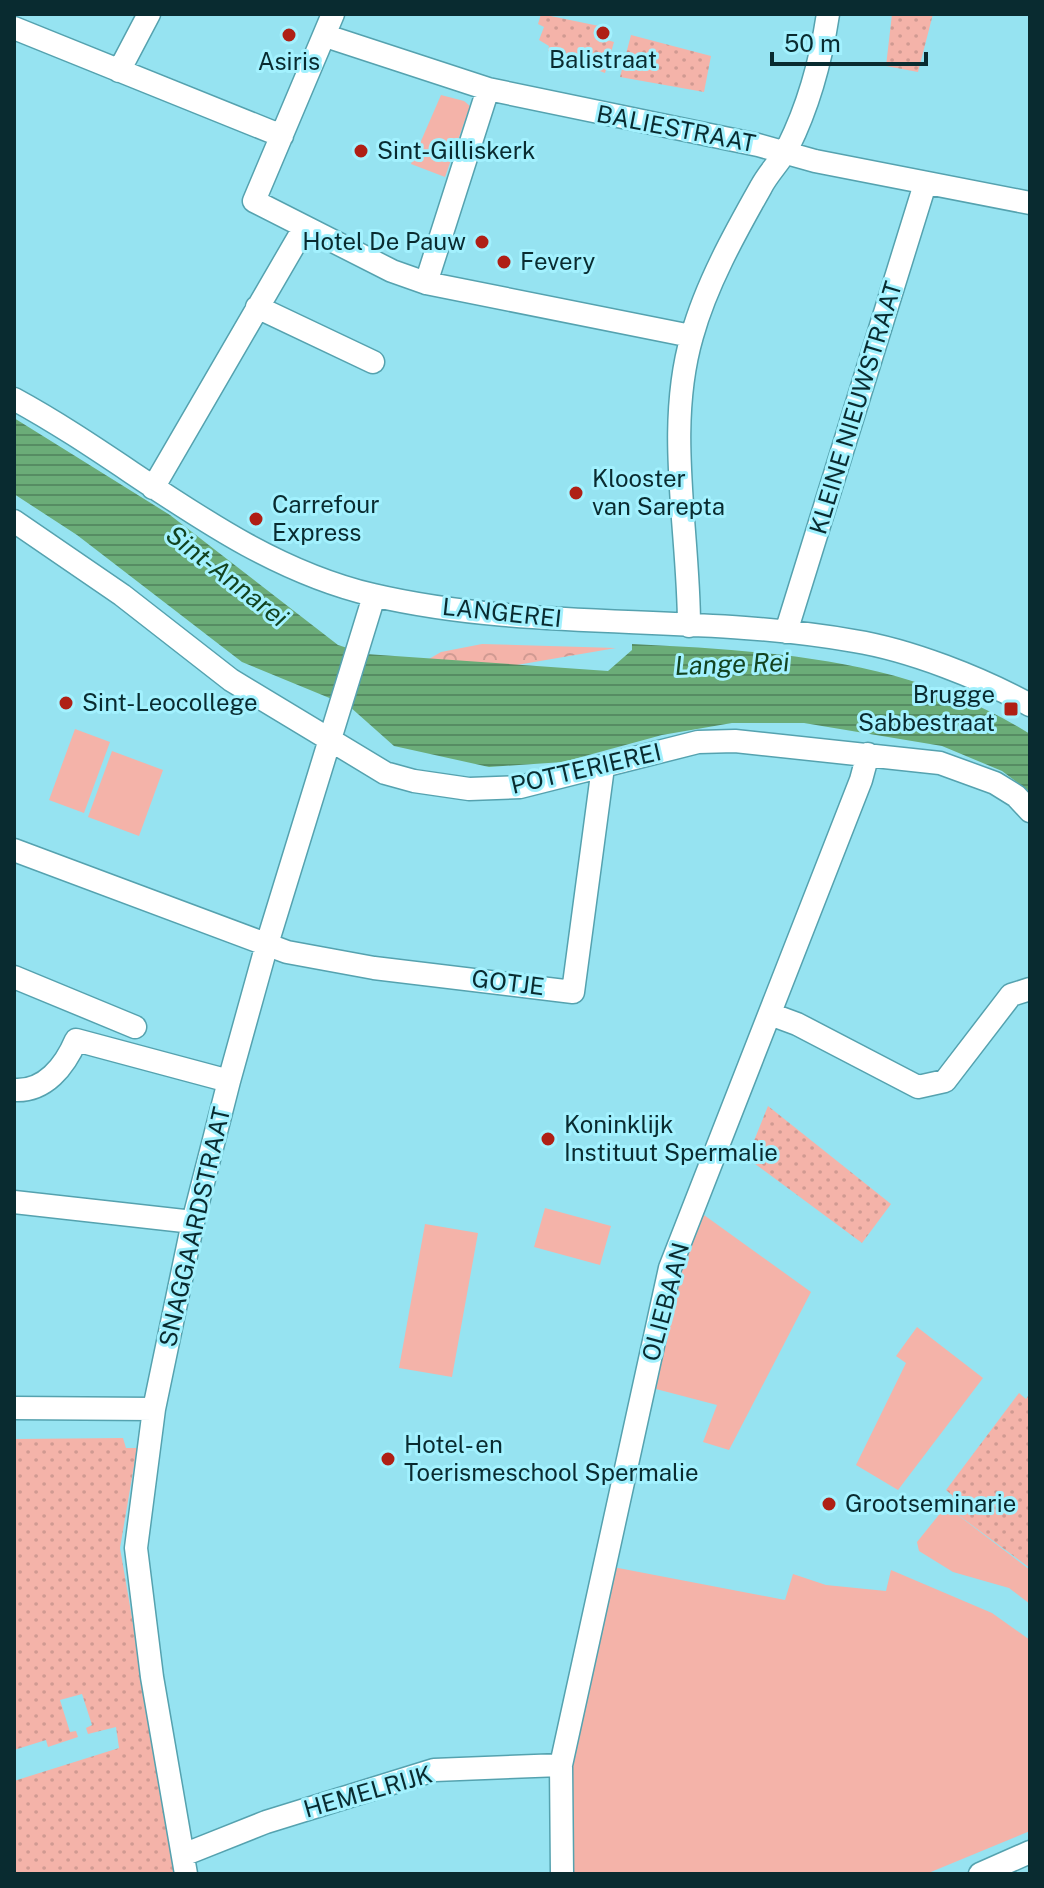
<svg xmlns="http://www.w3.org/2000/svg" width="1044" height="1888" font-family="'Public Sans',sans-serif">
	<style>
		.green { fill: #f4b3a9 }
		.forest { fill: url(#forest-crowns) }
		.garden { fill: url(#garden-dots) }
		.water { fill: url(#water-rules) }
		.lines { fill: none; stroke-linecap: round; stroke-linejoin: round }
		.street-casing { stroke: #55a2af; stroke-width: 25 }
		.street { stroke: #fff; stroke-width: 22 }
		.poi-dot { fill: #af1f15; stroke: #a3f1fe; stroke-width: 3 }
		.labels { text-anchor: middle; stroke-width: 6; stroke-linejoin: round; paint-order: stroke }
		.poi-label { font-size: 24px; fill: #092b30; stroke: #a3f1fe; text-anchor: start }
		.street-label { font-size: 24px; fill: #092b30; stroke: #a3f1fe }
		.water-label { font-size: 26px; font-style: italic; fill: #124320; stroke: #a3f1fe }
	</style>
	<defs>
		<pattern id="forest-crowns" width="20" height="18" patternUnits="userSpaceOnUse" patternTransform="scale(2)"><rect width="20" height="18" fill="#f4b3a9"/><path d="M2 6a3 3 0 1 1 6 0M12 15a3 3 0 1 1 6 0" fill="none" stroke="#d09a92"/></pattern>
		<pattern id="garden-dots" width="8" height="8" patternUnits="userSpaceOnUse" patternTransform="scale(2)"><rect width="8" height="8" fill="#f4b3a9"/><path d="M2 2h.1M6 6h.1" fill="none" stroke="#d09a92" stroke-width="1.8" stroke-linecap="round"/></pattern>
		<pattern id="water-rules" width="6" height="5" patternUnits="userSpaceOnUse" patternTransform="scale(2)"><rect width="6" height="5" fill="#6bac78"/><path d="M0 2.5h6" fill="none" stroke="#568c63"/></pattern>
	</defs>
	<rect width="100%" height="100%" fill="#96e3f1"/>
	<path class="green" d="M 441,95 L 464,101 L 470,106 L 445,177 L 411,164 Z
		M 75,729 L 110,742 L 84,813 L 49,800 Z
		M 112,751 L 163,770 L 139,836 L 88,817 Z
		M 545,1208 L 611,1226 L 600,1265 L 534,1247 Z
		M 704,1215 L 811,1292 L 729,1450 L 703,1442 L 717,1405 L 656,1389 L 679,1277 Z
		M 425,1224 L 478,1233 L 452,1377 L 399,1368 Z
		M 917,1327 L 983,1378 L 898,1490 L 856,1465 L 906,1363 L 896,1356 Z
		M 946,1506 L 1030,1570 L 1030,1604 L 1009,1588 L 953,1572 L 919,1551 L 917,1542 Z
		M 613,1567 L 785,1600 L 793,1574 L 826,1585 L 886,1591 L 891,1570 L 992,1613 L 1030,1640 L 1030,1831 L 926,1874 L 570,1874 L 568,1770 Z"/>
	<path class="forest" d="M 482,644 L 616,648 L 511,666 L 429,659 L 441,652 Z"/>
	<path class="garden" d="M 541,14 L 599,26 L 597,37 L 614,42 L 605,73 L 548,51 L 549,46 L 539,40 L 544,27 L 538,24 Z
		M 892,14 L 933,14 L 918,72 L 886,66 Z
		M 631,35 L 711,56 L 704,92 L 620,77 Z
		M 768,1106 L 891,1204 L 862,1243 L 747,1158 Z
		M 1019,1393 L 1026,1399 L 1030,1393 L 1030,1568 L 946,1506 L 953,1496 L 946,1490 Z
		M 123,1438 L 126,1448 L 137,1448 L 120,1548 L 176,1874 L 14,1874 L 14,1781 L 119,1748 L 116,1727 L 88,1734 L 86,1728 L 92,1725 L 82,1694 L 60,1700 L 70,1732 L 76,1731 L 78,1737 L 48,1747 L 46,1740 L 14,1750 L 14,1439 Z"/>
	<path class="water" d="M 14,418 L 170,515 L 338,645 L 366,654 L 608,671 L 632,650 L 632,644 C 771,651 909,658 1030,734 L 1030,792 L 1002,771 L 942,746 L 804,723 L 732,723 L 662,735 L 563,762 L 489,767 L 394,746 L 349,706 L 242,662 L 77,535 L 14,494 Z"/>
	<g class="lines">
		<defs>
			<path id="street" d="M 333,14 L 254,201 L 392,271 L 426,283 L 691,336
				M 14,28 L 282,136
				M 326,36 L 488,89 L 758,145 L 815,161 L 1030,203
				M 119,71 L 149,14
				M 426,283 L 488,89
				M 257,307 L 373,362
				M 14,399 C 134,464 237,563 373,595 C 531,632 696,613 854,641 C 910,650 981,678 1030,705
				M 153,488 L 304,228
				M 14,521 L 122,595 L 231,680 L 385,773 L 414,781 L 469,789 L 520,787 L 698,742 L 735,741 L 940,763 L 995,783 L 1016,796 L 1030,811
				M 689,626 C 689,531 665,429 692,336 C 706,285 735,233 761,187 C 768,173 781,161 788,147 C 809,105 821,60 828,14
				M 786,632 L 925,184
				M 14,850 L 287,952 L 374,968 L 573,992 L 603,767
				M 14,977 L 135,1027
				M 770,1014 L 797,1024 L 918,1087 L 945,1081 L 1011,995 L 1030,989
				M 14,1090 C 45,1092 65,1066 76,1040 L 229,1081
				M 14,1202 L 193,1222
				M 14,1408 L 154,1409
				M 183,1855 L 266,1822 L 434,1770 L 561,1765
				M 186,1874 L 152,1677 L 136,1548 L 154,1409 L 193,1222 L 229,1081 L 267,944 L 374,596
				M 562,1874 L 561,1765 L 670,1268 L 861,780 L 868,754
				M 980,1874 L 1030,1852"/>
		</defs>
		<use href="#street" class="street-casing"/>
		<use href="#street" class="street"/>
	</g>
	<g class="poi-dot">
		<circle cx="603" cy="33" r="8"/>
		<circle cx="289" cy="35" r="8"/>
		<circle cx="361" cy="151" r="8"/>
		<circle cx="482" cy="242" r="8"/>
		<circle cx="504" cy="262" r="8"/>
		<circle cx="576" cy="493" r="8"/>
		<circle cx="256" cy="519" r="8"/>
		<circle cx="66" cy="703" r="8"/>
		<rect x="1003" y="701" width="16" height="16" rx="4"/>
		<circle cx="548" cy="1139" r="8"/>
		<circle cx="388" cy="1459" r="8"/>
		<circle cx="829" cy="1504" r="8"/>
	</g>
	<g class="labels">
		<g class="poi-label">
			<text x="603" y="68" text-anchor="middle">Balistraat</text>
			<text x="289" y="70" text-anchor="middle">Asiris</text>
			<text x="377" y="159">Sint-Gilliskerk</text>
			<text x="466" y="250" text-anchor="end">Hotel De Pauw</text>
			<text x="520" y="270">Fevery</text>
			<text x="592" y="487">Klooster<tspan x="592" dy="28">van Sarepta</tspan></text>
			<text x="272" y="513">Carrefour<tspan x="272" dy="28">Express</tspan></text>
			<text x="995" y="703" text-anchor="end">Brugge<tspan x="995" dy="28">Sabbestraat</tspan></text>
			<text x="82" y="711">Sint-Leocollege</text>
			<text x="564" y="1133">Koninklijk<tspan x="564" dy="28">Instituut Spermalie</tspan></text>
			<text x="404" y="1453">Hotel- en<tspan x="404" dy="28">Toerismeschool Spermalie</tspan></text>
			<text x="845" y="1512">Grootseminarie</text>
		</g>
		<g class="street-label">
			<text transform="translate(676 129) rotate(11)" y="8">BALIESTRAAT</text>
			<text transform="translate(856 408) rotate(-73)" y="8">KLEINE NIEUWSTRAAT</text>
			<text transform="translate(502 613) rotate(6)" y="8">LANGEREI</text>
			<text transform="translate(586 769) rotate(-13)" y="8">POTTERIEREI</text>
			<text transform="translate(508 983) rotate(7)" y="8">GOTJE</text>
			<text transform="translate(195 1227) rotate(-77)" y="8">SNAGGAARDSTRAAT</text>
			<text transform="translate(666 1302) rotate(-75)" y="8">OLIEBAAN</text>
			<text transform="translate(368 1792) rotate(-16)" y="8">HEMELRIJK</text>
		</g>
		<g class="water-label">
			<text transform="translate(227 576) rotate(38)" y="9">Sint-Annarei</text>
			<text transform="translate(732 664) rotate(-2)" y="9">Lange Rei</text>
		</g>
	</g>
	<rect width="1044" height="1888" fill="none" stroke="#092b30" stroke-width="32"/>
	<path d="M772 52v12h154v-12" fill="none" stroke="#092b30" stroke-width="4"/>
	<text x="784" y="52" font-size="24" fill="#092b30" stroke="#a3f1fe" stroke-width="6" paint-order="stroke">50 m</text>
</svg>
